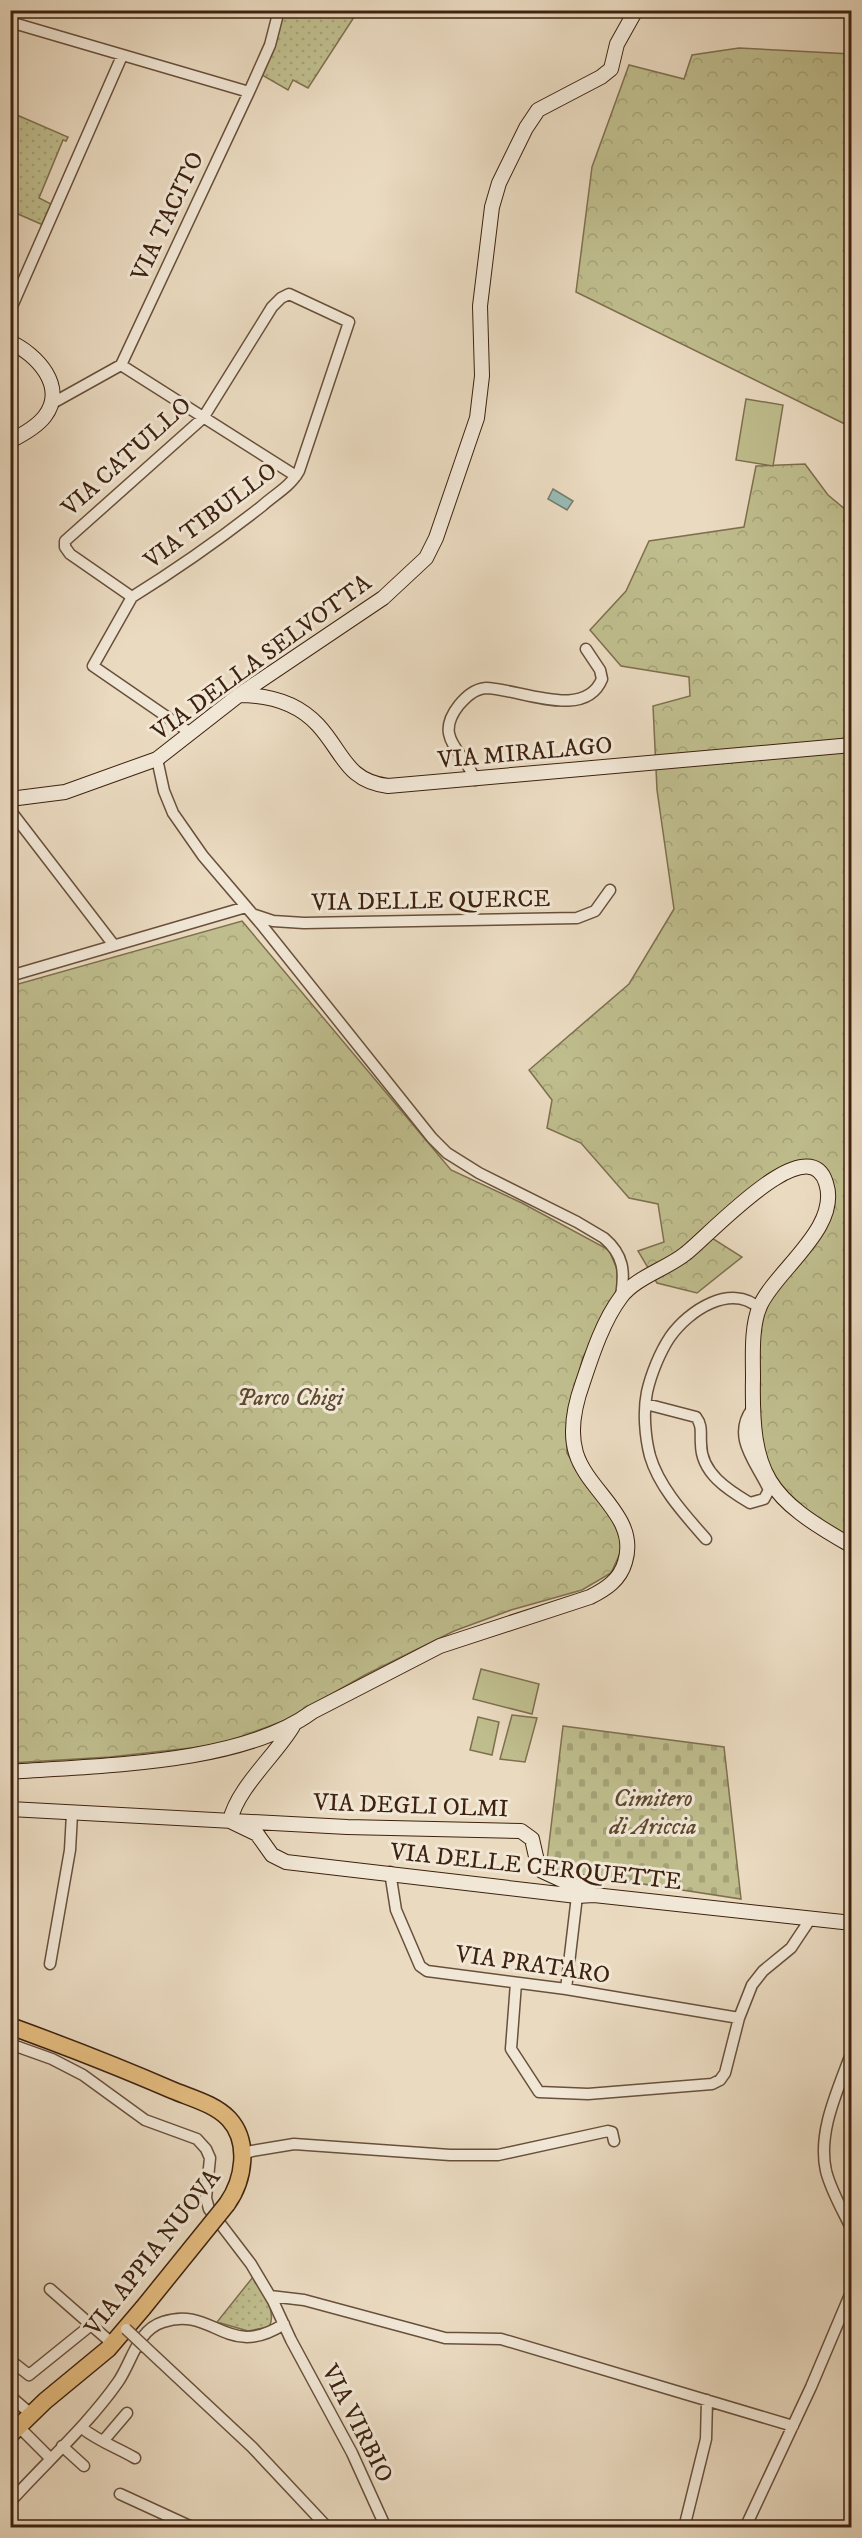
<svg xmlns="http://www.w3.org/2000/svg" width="862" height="2538" font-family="'IM FELL DW Pica',serif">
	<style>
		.forest { fill: url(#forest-crowns); stroke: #7e704e; stroke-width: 1.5 }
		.cemetery { fill: url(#cemetery-stones); stroke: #7e704e; stroke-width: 1.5 }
		.park { fill: url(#park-dots); stroke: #7e704e; stroke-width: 1.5 }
		.garden { fill: #bfbd8d; stroke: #7e704e; stroke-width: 1.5 }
		.water { fill: url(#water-ripples); stroke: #747d71; stroke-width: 1.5 }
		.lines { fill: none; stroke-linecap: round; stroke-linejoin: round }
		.street-casing { stroke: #69503b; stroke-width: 13 }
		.secondary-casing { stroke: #3e220f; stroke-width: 16 }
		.primary-casing { stroke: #3e220f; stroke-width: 19 }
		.street { stroke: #f1e7d6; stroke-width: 10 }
		.secondary { stroke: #f1e7d6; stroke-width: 14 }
		.primary { stroke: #e5bd80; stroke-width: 16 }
		.street-bridge-casing { stroke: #69503b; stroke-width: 13; stroke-linecap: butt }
		.primary-bridge-casing { stroke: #3e220f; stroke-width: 19; stroke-linecap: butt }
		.street-bridge { stroke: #f1e7d6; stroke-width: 10 }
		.primary-bridge { stroke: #e5bd80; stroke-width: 16 }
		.labels { text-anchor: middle; stroke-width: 6; stroke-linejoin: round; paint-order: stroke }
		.street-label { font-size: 24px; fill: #3e220f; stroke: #f1e7d6 }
		.park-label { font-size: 24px; font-style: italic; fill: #5e492e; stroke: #f1e7d6 }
	</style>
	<defs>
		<pattern id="forest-crowns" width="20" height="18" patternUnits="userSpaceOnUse" patternTransform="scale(1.5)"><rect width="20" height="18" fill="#bfbd8d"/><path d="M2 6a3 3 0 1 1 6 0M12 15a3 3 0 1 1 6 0" fill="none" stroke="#a5a278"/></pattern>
		<pattern id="cemetery-stones" width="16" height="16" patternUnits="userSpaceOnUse" patternTransform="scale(1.5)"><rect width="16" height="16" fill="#bfbd8d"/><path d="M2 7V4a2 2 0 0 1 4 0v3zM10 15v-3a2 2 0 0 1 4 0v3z" fill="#a5a278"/></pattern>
		<pattern id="park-dots" width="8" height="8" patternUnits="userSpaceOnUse" patternTransform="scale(1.5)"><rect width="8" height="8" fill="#bfbd8d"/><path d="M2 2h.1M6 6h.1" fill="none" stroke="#a5a278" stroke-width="1.8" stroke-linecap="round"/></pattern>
		<pattern id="water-ripples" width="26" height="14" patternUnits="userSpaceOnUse" patternTransform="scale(1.5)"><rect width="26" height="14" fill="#98bab3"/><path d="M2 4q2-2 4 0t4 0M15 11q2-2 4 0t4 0" fill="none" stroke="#7d9790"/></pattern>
	</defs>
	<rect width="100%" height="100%" fill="#eadac0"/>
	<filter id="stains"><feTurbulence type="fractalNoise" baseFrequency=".00333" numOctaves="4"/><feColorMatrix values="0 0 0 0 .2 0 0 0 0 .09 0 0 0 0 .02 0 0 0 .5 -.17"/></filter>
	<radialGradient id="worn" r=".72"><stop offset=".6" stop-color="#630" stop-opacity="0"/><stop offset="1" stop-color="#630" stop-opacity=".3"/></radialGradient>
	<path class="forest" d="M 739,48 L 851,54 L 851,427 L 576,292 L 592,167 L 629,65 L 684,79 L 692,55 Z
		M 805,464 L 828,495 L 852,515 L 851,1546 L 809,1519 L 760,1461 L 757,1316 L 806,1246 L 828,1189 L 803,1166 L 707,1235 L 742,1257 L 697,1293 L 657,1283 L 638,1251 L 664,1242 L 658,1204 L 629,1198 L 581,1143 L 547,1128 L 552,1100 L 529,1070 L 629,984 L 674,909 L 657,790 L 653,706 L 690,696 L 689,677 L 621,666 L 590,630 L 626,591 L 649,541 L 744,527 L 756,466 Z
		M 242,921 L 451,1170 L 522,1203 L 609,1250 L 617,1269 L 617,1294 L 583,1357 L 568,1414 L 567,1453 L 586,1484 L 611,1515 L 623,1547 L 611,1573 L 582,1590 L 511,1610 L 454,1631 L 365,1675 L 286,1720 L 218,1745 L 110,1757 L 11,1763 L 11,986 Z"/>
	<path class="cemetery" d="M 563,1726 L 724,1747 L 741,1899 L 546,1869 Z"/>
	<path class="park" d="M 284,11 L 358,11 L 308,88 L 293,80 L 288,90 L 262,75 L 274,48 Z
		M 10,112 L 68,137 L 66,141 L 63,140 L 39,198 L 53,205 L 43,225 L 11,211 Z
		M 253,2277 C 261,2290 278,2311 269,2327 L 248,2331 L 217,2322 Z"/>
	<path class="garden" d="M 746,399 L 783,405 L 773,466 L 736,460 Z
		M 481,1669 L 539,1684 L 532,1714 L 473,1699 Z
		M 512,1715 L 537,1718 L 525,1762 L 500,1759 Z
		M 478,1717 L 499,1722 L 492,1755 L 470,1750 Z"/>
	<path class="water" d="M 553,489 L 573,501 L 567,510 L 548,499 Z"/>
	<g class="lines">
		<defs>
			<path id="street" d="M 10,22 L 249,92
				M 289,294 L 349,322 L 299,471 C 291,486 274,495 262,506 C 220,539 177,569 132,597 L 70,554 L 65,547 L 65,541 L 203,418 L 272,307 L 281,298 Z
				M 10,311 L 122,56
				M 121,365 L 296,476
				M 51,404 L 121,365 L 249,92 L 270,45 L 279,10
				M 132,597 L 93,666 L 189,732
				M 157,759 L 164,791 L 173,813 L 203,856 L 261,924 L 432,1138 L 447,1153 L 479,1173 L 577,1222 L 604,1238 C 624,1255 625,1272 621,1296
				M 475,780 C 465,751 432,739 459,705 C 466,697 474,689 486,688 C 520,689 585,721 602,679 L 600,670 L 586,649
				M 10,810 L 113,944
				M 255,915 L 273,921 L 304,923 L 577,918 L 595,911 L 610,890
				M 10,976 L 246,907
				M 646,1404 L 696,1417 C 703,1426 700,1434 701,1444 C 701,1473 728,1490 750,1503 L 764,1499 L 769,1490 C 757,1463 731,1438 752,1409
				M 706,1539 C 685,1515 659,1487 650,1456 C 645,1437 643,1411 647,1392 C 651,1374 660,1352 670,1337 C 689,1310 731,1283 759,1308
				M 390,1872 L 396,1910 L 420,1966 L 427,1971 L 566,1989 L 739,2018
				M 50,1964 L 70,1850 L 72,1814
				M 516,1983 L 511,2049 L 539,2092 L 588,2094 L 712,2084 L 720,2080 L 725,2073 L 739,2018 L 752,1985 L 763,1971 L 791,1948 L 811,1918
				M 566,1989 L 577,1896
				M 10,2044 L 52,2059 L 83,2075 L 145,2120 L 197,2139 L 206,2149 L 210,2158 L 206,2198 L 209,2209 L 251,2264 L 273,2301 L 291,2340 L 352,2453 L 386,2528
				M 852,2051 C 839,2088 817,2131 826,2171 C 831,2191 843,2211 852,2230
				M 241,2155 L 252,2151 L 294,2144 L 450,2155 L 498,2155 L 608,2131 L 612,2132 L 614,2141
				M 50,2289 L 91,2325
				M 270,2296 L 304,2300 L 445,2338 L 501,2339 L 793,2426
				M 144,2346 L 252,2447 L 328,2528
				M 10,2360 L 29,2375 L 91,2325 L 113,2344
				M 10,2396 L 31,2414
				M 19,2427 L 50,2458
				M 82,2428 C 98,2441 116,2447 135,2458
				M 104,2440 L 127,2413
				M 62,2446 L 84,2466
				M 120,2494 L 194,2528
				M 10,2502 C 46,2462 87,2426 118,2382 C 132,2362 137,2330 163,2322 C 213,2305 227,2361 284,2324
				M 684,2528 L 706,2439 L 707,2400
				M 745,2528 L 811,2387 L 852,2290"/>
			<path id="secondary" d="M 10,342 C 37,354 67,387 45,416 C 37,427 22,435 10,441
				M 239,695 C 269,695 297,702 318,725 C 343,752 346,781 388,786 L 852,745
				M 10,799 L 65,792 L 157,759 L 239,695 L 383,598 L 426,558 L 436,538 L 477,418 L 482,376 L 480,306 L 492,207 L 499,183 L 526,128 L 538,110 L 601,77 L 611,69 L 617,44 L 636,10
				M 10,1772 C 98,1765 240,1765 312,1712 L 440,1646 L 590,1597 C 606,1589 620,1580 625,1562 C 639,1517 588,1492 576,1453 C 569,1430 575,1404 583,1382 C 592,1355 603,1321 621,1297 C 635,1278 666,1269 685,1254 C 707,1238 808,1125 826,1183 C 841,1228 775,1271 760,1306 C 751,1326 753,1356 753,1378 C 751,1476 767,1498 852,1546
				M 10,1809 L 347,1827 L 521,1831 L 532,1839 L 537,1861 L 542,1871 L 592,1894
				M 230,1821 L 257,1834 L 272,1855 L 286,1862 L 577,1896 L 594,1895 L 852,1923
				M 230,1821 C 237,1788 276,1755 293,1726"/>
			<path id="primary" d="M 10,2026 C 65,2046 119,2067 172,2090 C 191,2098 215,2104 229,2119 C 250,2142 244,2180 227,2204
				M 10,2435 L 45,2401 L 108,2349 L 143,2308"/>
		</defs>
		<use href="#street" class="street-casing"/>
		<use href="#secondary" class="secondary-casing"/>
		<use href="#primary" class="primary-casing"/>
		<use href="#street" class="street"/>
		<use href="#secondary" class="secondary"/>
		<use href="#primary" class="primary"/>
		<defs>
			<path id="street-bridge" d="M 126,2329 L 144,2346"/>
			<path id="primary-bridge" d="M 143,2308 L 227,2204"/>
		</defs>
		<use href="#street-bridge" class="street-bridge-casing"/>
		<use href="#primary-bridge" class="primary-bridge-casing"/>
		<use href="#street-bridge" class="street-bridge"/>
		<use href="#primary-bridge" class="primary-bridge"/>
	</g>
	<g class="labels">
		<g class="street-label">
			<text transform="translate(167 216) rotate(-65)" y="8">VIA TACITO</text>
			<text transform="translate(126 456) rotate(-42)" y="8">VIA CATULLO</text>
			<text transform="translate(210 515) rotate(-37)" y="8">VIA TIBULLO</text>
			<text transform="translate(261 657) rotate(-36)" y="8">VIA DELLA SELVOTTA</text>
			<text transform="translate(525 752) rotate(-5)" y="8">VIA MIRALAGO</text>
			<text transform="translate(431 900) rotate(-1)" y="8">VIA DELLE QUERCE</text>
			<text transform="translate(411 1805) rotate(2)" y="8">VIA DEGLI OLMI</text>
			<text transform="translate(536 1866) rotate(6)" y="8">VIA DELLE CERQUETTE</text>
			<text transform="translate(533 1964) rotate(8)" y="8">VIA PRATARO</text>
			<text transform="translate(152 2252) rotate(-52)" y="8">VIA APPIA NUOVA</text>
			<text transform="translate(358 2423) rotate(63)" y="8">VIA VIRBIO</text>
		</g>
		<g class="park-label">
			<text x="290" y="1405">Parco Chigi</text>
			<text x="653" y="1806">Cimitero<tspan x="653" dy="28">di Ariccia</tspan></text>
		</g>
	</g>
	<rect width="862" height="2538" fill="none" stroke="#eadac0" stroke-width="36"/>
	<rect x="12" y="12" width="838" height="2514" fill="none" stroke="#3e220f" stroke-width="3"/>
	<rect x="18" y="18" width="826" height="2502" fill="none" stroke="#3e220f" stroke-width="1.5"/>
	<rect width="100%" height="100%" filter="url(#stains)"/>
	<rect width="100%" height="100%" fill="url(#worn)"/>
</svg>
